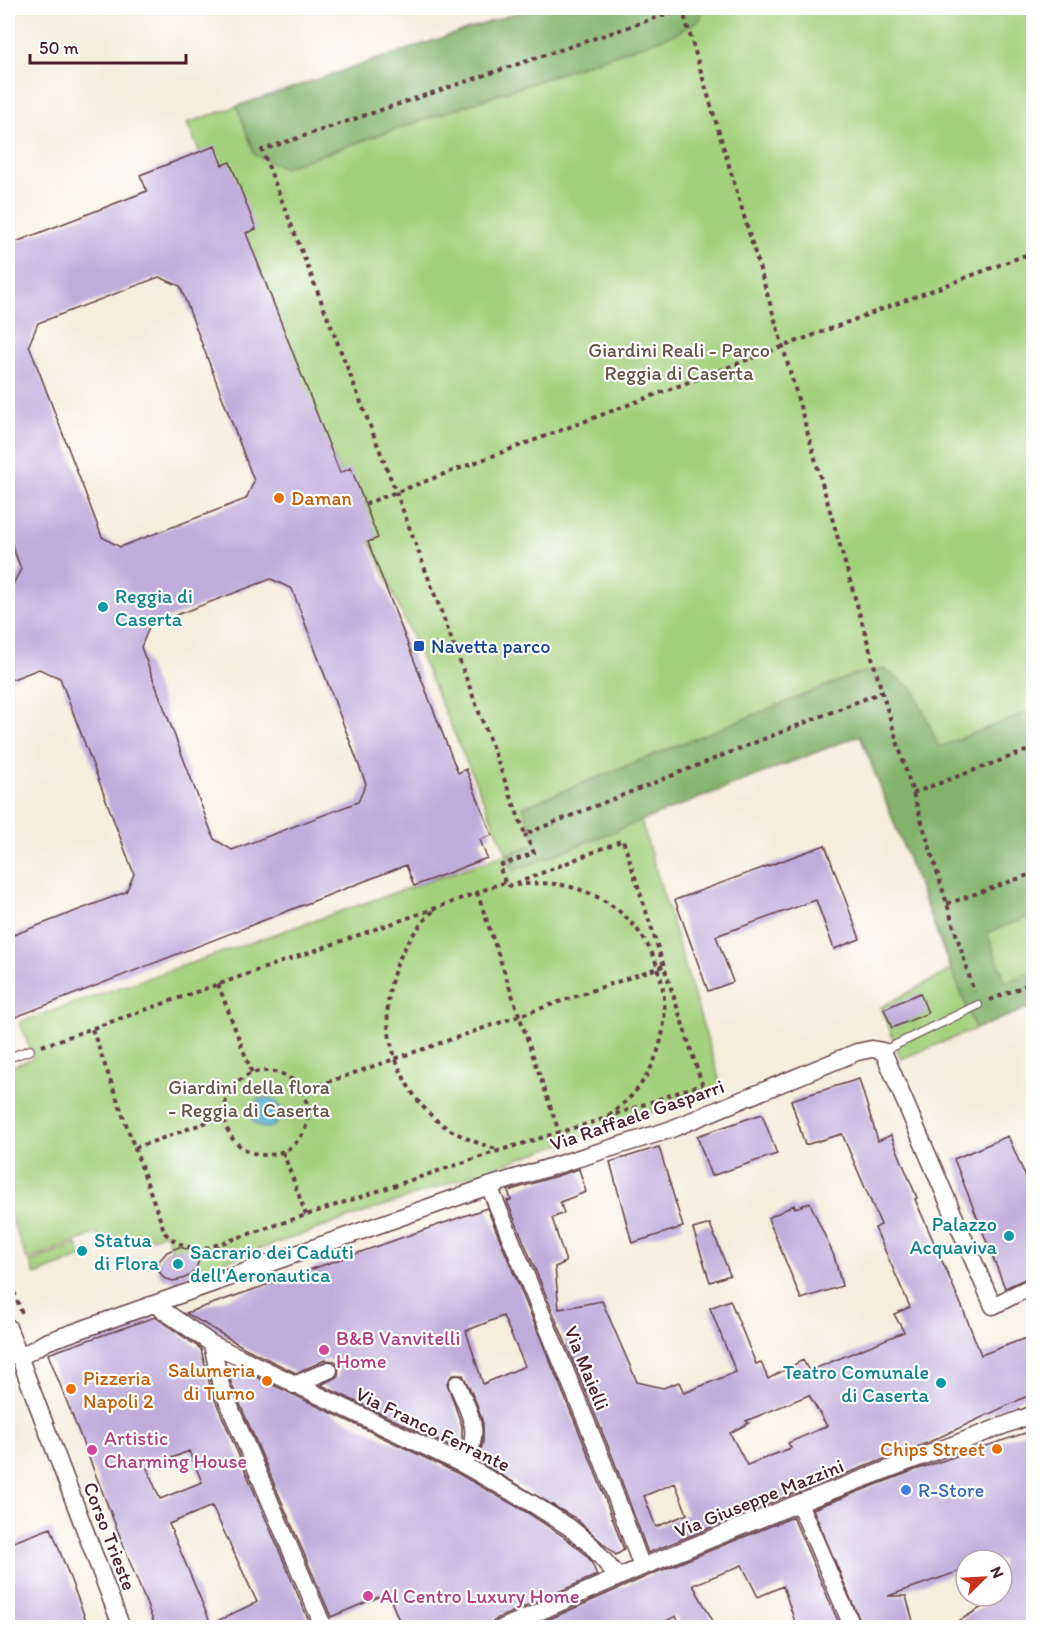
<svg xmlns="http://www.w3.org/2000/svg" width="1041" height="1635" font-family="Itim,sans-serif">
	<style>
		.green { fill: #a4d07d; stroke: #777854; stroke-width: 1.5 }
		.forest { fill: #83b26c; stroke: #66684c; stroke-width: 1.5 }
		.water { fill: #54b1d2; stroke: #4f687e; stroke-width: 1.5 }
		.building { fill: #c0acdb; fill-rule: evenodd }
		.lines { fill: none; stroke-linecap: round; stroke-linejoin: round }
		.lane-casing { stroke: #643e45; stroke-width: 10 }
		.street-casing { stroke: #643e45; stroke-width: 19 }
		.path { stroke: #643e45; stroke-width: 4; stroke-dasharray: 4.5 4.5; stroke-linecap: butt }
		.lane { stroke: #fff; stroke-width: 8 }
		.street { stroke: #fff; stroke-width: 16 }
		.food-dot { fill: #e8710a; stroke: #fff; stroke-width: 2 }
		.culture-dot { fill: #0f9aa8; stroke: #fff; stroke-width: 2 }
		.transit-dot { fill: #1a4fb4; stroke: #fff; stroke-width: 2 }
		.hotel-dot { fill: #d1479c; stroke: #fff; stroke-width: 2 }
		.shop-dot { fill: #3f7fe0; stroke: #fff; stroke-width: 2 }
		.labels { text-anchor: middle; stroke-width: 4.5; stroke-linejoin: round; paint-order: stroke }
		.park-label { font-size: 20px; fill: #655444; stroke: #fff }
		.food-label { font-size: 20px; fill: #c56008; stroke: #fff; text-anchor: start }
		.culture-label { font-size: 20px; fill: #0d838f; stroke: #fff; text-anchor: start }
		.transit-label { font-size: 20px; fill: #164399; stroke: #fff; text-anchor: start }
		.street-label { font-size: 20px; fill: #4a1f2b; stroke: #fff }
		.hotel-label { font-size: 20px; fill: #b23c85; stroke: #fff; text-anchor: start }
		.shop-label { font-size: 20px; fill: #366cbe; stroke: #fff; text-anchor: start }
	</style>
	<rect width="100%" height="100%" fill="#fff"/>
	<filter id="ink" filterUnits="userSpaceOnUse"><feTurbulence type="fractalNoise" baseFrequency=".0167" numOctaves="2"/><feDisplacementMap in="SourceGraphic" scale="12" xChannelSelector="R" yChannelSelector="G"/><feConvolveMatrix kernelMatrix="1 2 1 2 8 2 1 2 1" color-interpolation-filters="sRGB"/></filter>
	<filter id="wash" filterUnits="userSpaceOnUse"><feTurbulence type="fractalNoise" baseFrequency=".008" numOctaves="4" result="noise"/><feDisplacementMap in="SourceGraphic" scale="24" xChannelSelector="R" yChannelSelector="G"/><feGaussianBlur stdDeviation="1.35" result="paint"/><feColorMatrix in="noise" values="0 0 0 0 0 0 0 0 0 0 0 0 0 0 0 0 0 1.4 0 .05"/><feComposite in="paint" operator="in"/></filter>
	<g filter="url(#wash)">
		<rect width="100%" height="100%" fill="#f6eddb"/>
		<path class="green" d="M 532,8 L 1033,8 L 1033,1006 L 901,1059 L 881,1007 L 951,970 L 860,735 L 641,821 L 722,1088 L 203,1269 L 177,1280 L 164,1278 C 153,1267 159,1256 172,1249 L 165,1233 L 139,1243 L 135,1235 L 104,1248 L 98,1233 L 27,1260 L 8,1209 L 8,1068 L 33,1058 L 20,1022 L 507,854 L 187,123 Z
			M 77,1244 L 82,1257 L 35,1275 L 30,1262 Z"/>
		<path class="forest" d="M 532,8 L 703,8 L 700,20 L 675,34 L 283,168 L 255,155 L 237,106 Z
			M 884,669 L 914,690 L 939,747 L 1033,710 L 1033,915 L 987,933 L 1006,982 L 1033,971 L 1033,1006 L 975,1029 L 860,735 L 513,871 L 508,854 L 536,843 L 523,807 L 856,674 Z"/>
		<path class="water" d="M251 1113a15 15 0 1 1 30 0a15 15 0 1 1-30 0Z"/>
		<g id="blocks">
			<path class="building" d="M 215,146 L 222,165 L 230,162 L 256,229 L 246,233 L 340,473 L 351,468 L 378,538 L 368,542 L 458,773 L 466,769 L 492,835 L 480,840 L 487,858 L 414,886 L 406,865 L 8,1020 L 8,937 L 126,892 L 134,874 L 60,678 L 39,669 L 8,681 L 8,588 L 12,586 L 21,569 L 8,534 L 8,245 L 147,191 L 140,175 ZM 159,277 L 180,286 L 254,481 L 246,499 L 120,547 L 102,537 L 29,345 L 38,323 ZM 271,579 L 292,589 L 366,784 L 358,802 L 232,850 L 214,839 L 141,647 L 150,625 Z
				M 825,845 L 860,939 L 834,949 L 816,900 L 716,936 L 733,982 L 708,991 L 675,900 Z
				M 920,993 L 928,1013 L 892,1028 L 884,1009 Z
				M 859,1079 L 878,1141 L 891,1135 L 917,1198 L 915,1199 L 963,1309 L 981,1355 L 1034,1335 L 1034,1393 L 927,1443 L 795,1493 L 648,1553 L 613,1458 L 507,1201 L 511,1200 L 508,1191 L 579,1169 L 586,1192 L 560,1202 L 564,1213 L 552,1218 L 566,1262 L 555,1267 L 559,1309 L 602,1301 L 637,1382 L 663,1388 L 679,1382 L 684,1393 L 736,1372 L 710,1308 L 730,1300 L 756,1364 L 761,1362 L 768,1379 L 803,1360 L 809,1371 L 904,1332 L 894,1314 L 910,1307 L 875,1228 L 881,1225 L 842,1134 L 805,1145 L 791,1100 ZM 809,1395 L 827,1426 L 788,1443 L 791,1448 L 747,1465 L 730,1433 L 749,1423 L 746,1421 ZM 675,1483 L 687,1514 L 656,1527 L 644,1496 Z
				M 762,1114 L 777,1154 L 711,1176 L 697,1136 Z
				M 1008,1136 L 1034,1196 L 1034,1275 L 1005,1288 L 954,1159 Z
				M 659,1147 L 683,1227 L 632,1243 L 610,1162 Z
				M 810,1203 L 834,1256 L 842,1286 L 801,1299 L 768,1218 L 794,1205 L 795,1208 Z
				M 487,1208 L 593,1466 L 624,1550 L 616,1555 L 575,1518 L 477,1461 L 483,1443 L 483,1423 L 476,1402 L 463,1375 L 452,1375 L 447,1383 L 462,1426 L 462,1440 L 459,1451 L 321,1385 L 338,1376 L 339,1366 L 335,1361 L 325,1360 L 296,1373 L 245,1348 L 186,1313 ZM 503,1316 L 525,1366 L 483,1384 L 466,1331 Z
				M 710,1224 L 730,1275 L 710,1282 L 693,1229 Z
				M 179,1247 L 194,1251 L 197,1256 L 198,1263 L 196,1269 L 189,1276 L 182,1279 L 173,1281 L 164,1278 L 158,1270 L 159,1261 L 167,1252 Z
				M 155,1317 L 201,1349 L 211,1390 L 312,1628 L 156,1628 L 48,1354 ZM 189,1451 L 202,1482 L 160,1499 L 147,1468 ZM 212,1506 L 257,1602 L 211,1624 L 169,1524 Z
				M 240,1369 L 459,1474 L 528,1513 L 563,1536 L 583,1552 L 591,1561 L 597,1575 L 498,1618 L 493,1622 L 492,1628 L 402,1628 L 388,1593 L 331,1617 L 231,1383 L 230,1379 Z
				M 1034,1430 L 1034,1628 L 947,1628 L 987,1604 L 986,1596 L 1002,1596 L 1002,1560 L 966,1560 L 966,1569 L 888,1596 L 906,1596 L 915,1628 L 863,1628 L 813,1509 L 915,1470 Z
				M 793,1517 L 841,1628 L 797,1628 L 783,1586 L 758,1597 L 742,1565 L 693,1585 L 717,1628 L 681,1628 L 676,1616 L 652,1628 L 529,1628 L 650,1575 Z
				M 51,1528 L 89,1628 L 8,1628 L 8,1544 Z"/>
		</g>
	</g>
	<g filter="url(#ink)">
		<use href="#blocks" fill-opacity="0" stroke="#643e45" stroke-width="1.5"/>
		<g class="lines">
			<defs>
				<path id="lane" d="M 883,1051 L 978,1005
					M 8,1058 L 30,1050"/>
				<path id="street" d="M 489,1186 L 603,1462 L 642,1567
					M 154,1304 L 212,1344 L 464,1465 L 533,1504 L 569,1527 L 590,1544 L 618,1577
					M 8,1327 L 122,1628
					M 212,1344 L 221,1386 L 324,1628
					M 19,1358 L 46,1342 L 489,1186 L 669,1130 L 857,1052 L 872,1049 L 883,1051 L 993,1306 L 1034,1285
					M 457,1384 C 471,1418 482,1429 464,1465
					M 294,1385 L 329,1370
					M 799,1503 L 853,1628
					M 502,1628 L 642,1567 L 799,1503 L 1034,1414"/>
			</defs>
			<use href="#lane" class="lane-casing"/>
			<use href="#street" class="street-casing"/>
			<path class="path" d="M 682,8 L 783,347 L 882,692 L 974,992
				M 682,9 L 262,150 L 396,492 L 525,834 L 882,692
				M 365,504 L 1034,252
				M 913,793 L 1034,748
				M 505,882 L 499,866 L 534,853 L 525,834
				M 516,885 C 535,883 553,882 571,887 C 678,915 698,1058 606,1117
				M 477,892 L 559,1132
				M 947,904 L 1034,873
				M 433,911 C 388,956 374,1016 402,1074 C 412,1096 429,1117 449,1129 C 466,1139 482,1145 500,1150
				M 218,984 L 252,1073
				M 990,1000 L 1034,982
				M 42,1046 L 436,908 L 505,882 L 510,886 L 623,840 L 702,1084 L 600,1120 L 501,1150 L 204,1249 C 188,1249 177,1244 165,1233 L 92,1029
				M224 1113a42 42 0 1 1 84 0a42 42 0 1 1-84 0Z
				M 302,1091 L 663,966
				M 135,1148 L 224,1116
				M 283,1152 L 306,1215
				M 8,1275 L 22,1314"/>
			<use href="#lane" class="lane"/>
			<use href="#street" class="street"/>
		</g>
	</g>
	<g class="food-dot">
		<circle cx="279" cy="498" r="6"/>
		<circle cx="267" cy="1381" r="6"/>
		<circle cx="71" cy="1389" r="6"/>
		<circle cx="997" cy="1449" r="6"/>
	</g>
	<g class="culture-dot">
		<circle cx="103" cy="607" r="6"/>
		<circle cx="1009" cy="1236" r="6"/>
		<circle cx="82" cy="1251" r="6"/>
		<circle cx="178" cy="1264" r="6"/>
		<circle cx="941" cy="1383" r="6"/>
	</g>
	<rect class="transit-dot" x="413" y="640" width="12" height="12" rx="3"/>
	<g class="hotel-dot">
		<circle cx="324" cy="1350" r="6"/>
		<circle cx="92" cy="1450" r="6"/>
		<circle cx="368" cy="1596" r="6"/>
	</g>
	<circle class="shop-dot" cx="906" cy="1490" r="6"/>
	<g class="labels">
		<g class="park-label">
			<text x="679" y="357">Giardini Reali - Parco<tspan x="679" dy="23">Reggia di Caserta</tspan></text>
			<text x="249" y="1094">Giardini della flora<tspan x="249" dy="23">- Reggia di Caserta</tspan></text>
		</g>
		<g class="food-label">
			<text x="291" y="505">Daman</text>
			<text x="255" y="1377" text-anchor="end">Salumeria<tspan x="255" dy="23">di Turno</tspan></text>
			<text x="83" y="1385">Pizzeria<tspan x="83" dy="23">Napoli 2</tspan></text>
			<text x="985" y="1456" text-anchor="end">Chips Street</text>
		</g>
		<g class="culture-label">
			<text x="115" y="603">Reggia di<tspan x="115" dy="23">Caserta</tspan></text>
			<text x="997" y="1231" text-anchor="end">Palazzo<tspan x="997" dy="23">Acquaviva</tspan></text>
			<text x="94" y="1247">Statua<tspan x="94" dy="23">di Flora</tspan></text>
			<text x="190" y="1259">Sacrario dei Caduti<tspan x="190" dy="23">dell'Aeronautica</tspan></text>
			<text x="929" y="1379" text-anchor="end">Teatro Comunale<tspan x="929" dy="23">di Caserta</tspan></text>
		</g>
		<g class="transit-label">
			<text x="431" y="653">Navetta parco</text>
		</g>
		<g class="street-label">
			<text transform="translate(637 1115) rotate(-19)" y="7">Via Raffaele Gasparri</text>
			<text transform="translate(587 1368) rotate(68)" y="7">Via Maielli</text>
			<text transform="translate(433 1429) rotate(26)" y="7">Via Franco Ferrante</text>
			<text transform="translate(759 1498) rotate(-22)" y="7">Via Giuseppe Mazzini</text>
			<text transform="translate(110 1536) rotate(69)" y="7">Corso Trieste</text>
		</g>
		<g class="hotel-label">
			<text x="336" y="1345">B&amp;B Vanvitelli<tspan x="336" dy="23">Home</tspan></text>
			<text x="104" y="1445">Artistic<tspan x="104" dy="23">Charming House</tspan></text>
			<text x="380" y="1603">Al Centro Luxury Home</text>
		</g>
		<g class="shop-label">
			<text x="918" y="1497">R-Store</text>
		</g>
	</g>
	<rect width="1041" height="1635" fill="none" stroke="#fff" stroke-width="30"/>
	<g transform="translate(984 1578) rotate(66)"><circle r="28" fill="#ffffff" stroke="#b7a5aa" stroke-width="1.5"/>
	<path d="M0-4.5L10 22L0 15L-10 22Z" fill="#c8321e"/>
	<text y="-9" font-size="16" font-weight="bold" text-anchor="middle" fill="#4a1f2b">N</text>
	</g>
	<path d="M30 54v9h156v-9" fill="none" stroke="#4a1f2b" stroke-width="3"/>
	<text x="39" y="54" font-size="18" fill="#4a1f2b" stroke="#ffffff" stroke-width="4.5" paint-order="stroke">50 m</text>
</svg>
